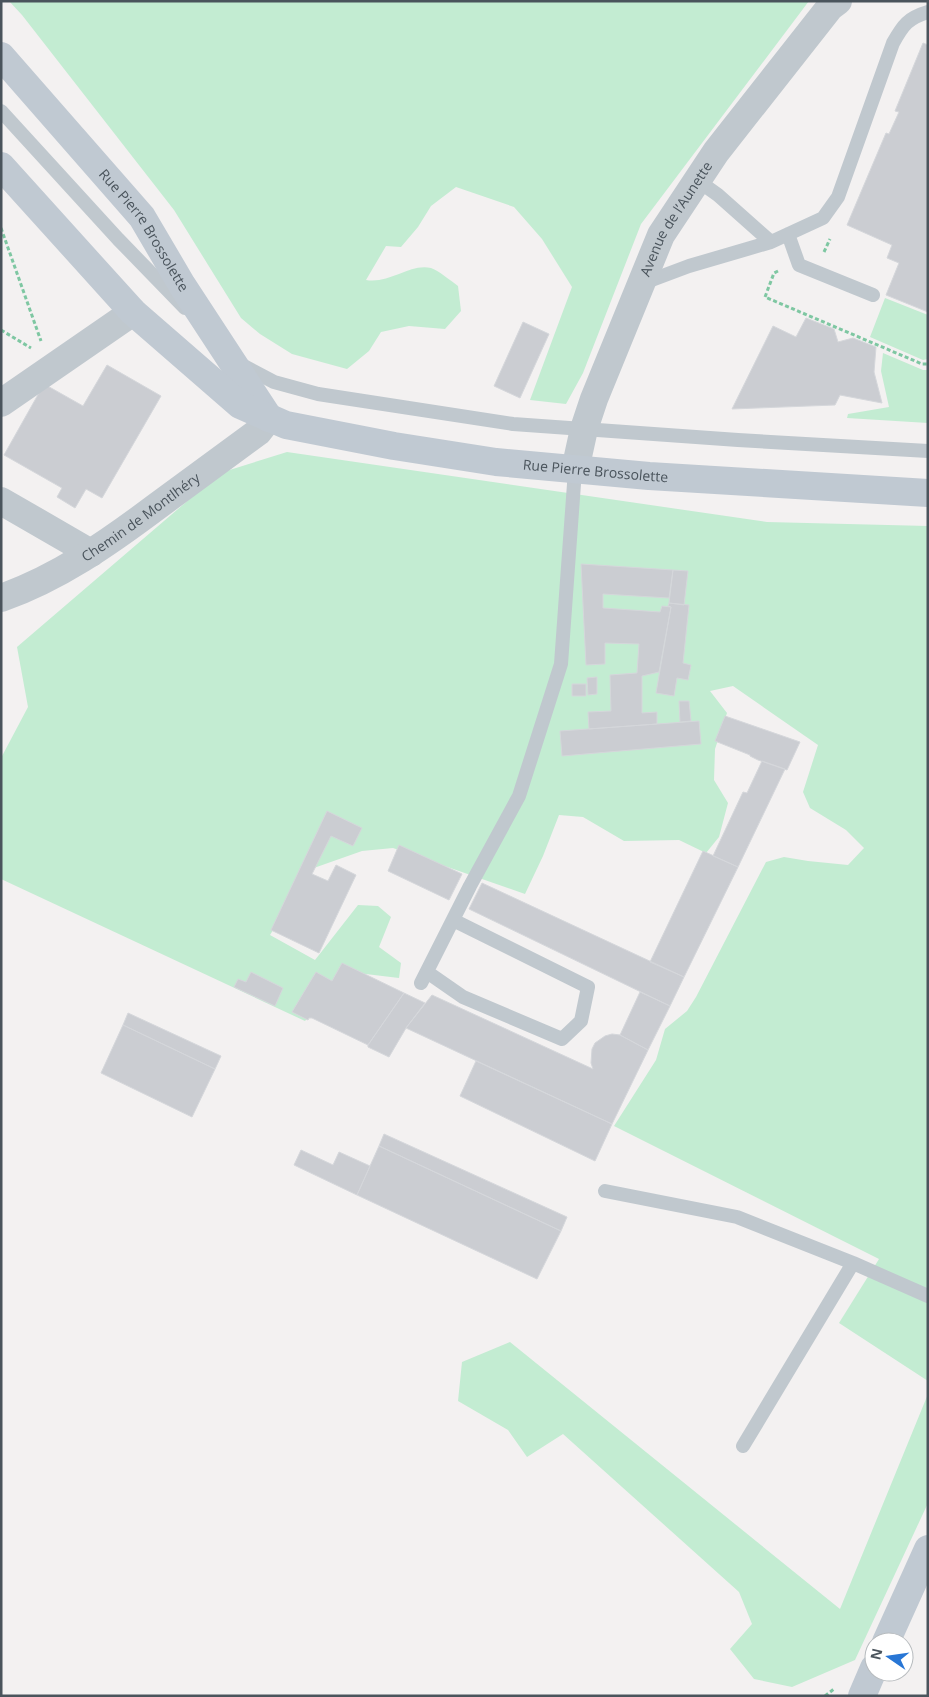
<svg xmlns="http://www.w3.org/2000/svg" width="929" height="1697" font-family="'Open Sans',sans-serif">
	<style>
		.green { fill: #c3ecd2 }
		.building { fill: #cbcdd2; stroke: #d5d7db }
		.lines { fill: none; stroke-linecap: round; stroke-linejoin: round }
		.path { stroke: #7ec7a2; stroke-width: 3; stroke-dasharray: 4 2.5; stroke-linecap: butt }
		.lane { stroke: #c0c8ce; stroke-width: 14 }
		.street { stroke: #c0c8ce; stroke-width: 28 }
		.secondary { stroke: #c0c9d2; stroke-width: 28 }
		.labels { text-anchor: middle; stroke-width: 4.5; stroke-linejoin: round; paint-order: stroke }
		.street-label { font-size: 14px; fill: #4a545c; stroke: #fff }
	</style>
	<rect width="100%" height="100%" fill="#f3f1f1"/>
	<path class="green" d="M 9,1 L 809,1 L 641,224 L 583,373 L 566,404 L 530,400 L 572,287 L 542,239 L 514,207 L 456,187 L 431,206 L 418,227 L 401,247 L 386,246 L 366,280 C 390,284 410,263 431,268 C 438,270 451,281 458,286 L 461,311 L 445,329 L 409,326 L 381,332 L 369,351 L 347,369 L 292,354 L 260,334 L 241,318 L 174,210 L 22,15 Z
		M 885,298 L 928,315 L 928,359 L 923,360 L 870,337 Z
		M 883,353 L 923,370 L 928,370 L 928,423 L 847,418 L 848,414 L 889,407 L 881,371 Z
		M 287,452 L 767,522 L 928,526 L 928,1381 L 839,1323 L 879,1259 L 614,1126 L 656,1060 L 665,1029 L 687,1011 L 696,997 L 766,862 L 784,857 L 808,861 L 848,865 L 864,848 L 846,830 L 810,808 L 803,792 L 818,745 L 733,686 L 710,691 L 727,713 L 715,749 L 714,780 L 728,803 L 719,837 L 706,853 L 679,840 L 624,841 L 583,817 L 559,815 L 543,856 L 525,894 L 393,848 L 362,851 L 311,869 L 270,935 L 315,960 L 358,905 L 378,906 L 391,917 L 379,947 L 401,963 L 399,978 L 349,972 L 305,1021 L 1,879 L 1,758 L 28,707 L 17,647 L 220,473 Z
		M 510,1342 L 840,1609 L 928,1394 L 928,1503 L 855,1660 L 792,1687 L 754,1679 L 730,1649 L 752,1624 L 739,1592 L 563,1434 L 527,1457 L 508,1430 L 458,1401 L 462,1362 Z"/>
	<path class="building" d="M 923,43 L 928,45 L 928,312 L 886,295 L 899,263 L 887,258 L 892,245 L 847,225 L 886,133 L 889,134 L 899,112 L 895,111 Z
		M 806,318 L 834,329 L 838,342 L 853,338 L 876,347 L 874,372 L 882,403 L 840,395 L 835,405 L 732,409 L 773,326 L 796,337 Z
		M 523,322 L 549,334 L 520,398 L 494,386 Z
		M 107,365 L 161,396 L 102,498 L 86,489 L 75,508 L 57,497 L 62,488 L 4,455 L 44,384 L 83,406 Z
		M 581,564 L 673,570 L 669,598 L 603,594 L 603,608 L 660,612 L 662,606 L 671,607 L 659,672 L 642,676 L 642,713 L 657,712 L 657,724 L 589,729 L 588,712 L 611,711 L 610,675 L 637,673 L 639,644 L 605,643 L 605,664 L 586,665 Z
		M 673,570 L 688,571 L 684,605 L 669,603 Z
		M 669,603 L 689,605 L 683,663 L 691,665 L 688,680 L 677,678 L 674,696 L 656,693 L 671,607 L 668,606 Z
		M 597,677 L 597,694 L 588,695 L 587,678 Z
		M 572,684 L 586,684 L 586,696 L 572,696 Z
		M 679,701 L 689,701 L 691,721 L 680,722 Z
		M 725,716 L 800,742 L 787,770 L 758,760 L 750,756 L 750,755 L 715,741 Z
		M 699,721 L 701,744 L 562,756 L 560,731 Z
		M 762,761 L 785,769 L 738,867 L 713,856 L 743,792 L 747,793 Z
		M 327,811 L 362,828 L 353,846 L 331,836 L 312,874 L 328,881 L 336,865 L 356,875 L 319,953 L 271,930 Z
		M 399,845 L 462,874 L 449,900 L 388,871 Z
		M 703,851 L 738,867 L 684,977 L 650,962 Z
		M 482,883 L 684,977 L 670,1006 L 469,909 Z
		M 342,963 L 404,993 L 368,1045 L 312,1018 L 309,1018 L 308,1020 L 292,1012 L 316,972 L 332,981 Z
		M 251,972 L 283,988 L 275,1006 L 234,987 L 238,979 L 246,982 Z
		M 640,992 L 670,1006 L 648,1050 L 620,1035 Z
		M 404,993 L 425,1003 L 406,1028 L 389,1057 L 368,1047 L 368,1045 Z
		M 432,995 L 593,1069 L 591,1063 L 592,1049 L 595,1043 L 605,1036 L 612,1034 L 620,1035 L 648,1050 L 612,1124 L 406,1028 Z
		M 128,1013 L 221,1056 L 215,1069 L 123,1025 Z
		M 123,1025 L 215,1069 L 192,1117 L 101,1073 Z
		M 476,1061 L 612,1124 L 595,1161 L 460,1096 Z
		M 384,1134 L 567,1217 L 561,1231 L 379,1146 Z
		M 379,1146 L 561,1231 L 537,1279 L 357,1195 Z
		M 301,1150 L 333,1165 L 339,1152 L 370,1166 L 357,1195 L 294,1165 Z"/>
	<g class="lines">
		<path class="path" d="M 1,228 L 41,341
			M 824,252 L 830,239
			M 778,271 L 774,273 L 765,297 L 922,364 L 928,364
			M 1,330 L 31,348
			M 825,1696 L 834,1689"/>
		<path class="lane" d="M 1,111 L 118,239 L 185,308
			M 788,234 L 799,265 L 873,295
			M 771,242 L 823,218 L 838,197 L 893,43 C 903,25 908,18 928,12
			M 641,284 L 689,266 L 771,242 L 718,195 L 697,180
			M 240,364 L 274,382 L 318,394 L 513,424 L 738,440 L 928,451
			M 427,972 L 463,997 L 562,1039 L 581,1021 L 588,987 L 453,920
			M 421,983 L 470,886 L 519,796 L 561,664 L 575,470
			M 605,1191 L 737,1217 L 853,1263 L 928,1296
			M 743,1446 L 853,1263"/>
		<g class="street">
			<path d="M 1,403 L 133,312"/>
			<path id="s1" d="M 575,470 L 584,429 L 594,399 L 661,235 L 716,152 L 830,7 L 838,1"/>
			<path d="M 1,501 L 91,553"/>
			<path id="s2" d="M 1,598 C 58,578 108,543 156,507 C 190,482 224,457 258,432 L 269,418"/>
		</g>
		<g class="secondary">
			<path id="s3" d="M 1,56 L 142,217 L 182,285 L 269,418"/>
			<path id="s4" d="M 1,166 L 133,312 L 240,405 L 286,425 L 394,446 L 496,462 L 649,476 L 928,493"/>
			<path d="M 886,1642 L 928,1549"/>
			<path d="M 862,1696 L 874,1668"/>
		</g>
	</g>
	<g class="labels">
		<g class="street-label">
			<text dy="5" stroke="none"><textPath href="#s1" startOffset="272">Avenue de l’Aunette</textPath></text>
			<text dy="5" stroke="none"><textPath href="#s3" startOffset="226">Rue Pierre Brossolette</textPath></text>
			<text dy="5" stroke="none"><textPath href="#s4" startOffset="702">Rue Pierre Brossolette</textPath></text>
			<text dy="5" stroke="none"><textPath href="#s2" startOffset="162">Chemin de Montlhéry</textPath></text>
		</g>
	</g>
	<rect width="929" height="1697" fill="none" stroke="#4a545c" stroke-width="5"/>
	<g transform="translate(889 1657) rotate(283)"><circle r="24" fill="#ffffff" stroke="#b7bbbe"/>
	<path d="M0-4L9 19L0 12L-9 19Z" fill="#2876d5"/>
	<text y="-8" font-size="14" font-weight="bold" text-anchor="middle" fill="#4a545c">N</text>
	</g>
</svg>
